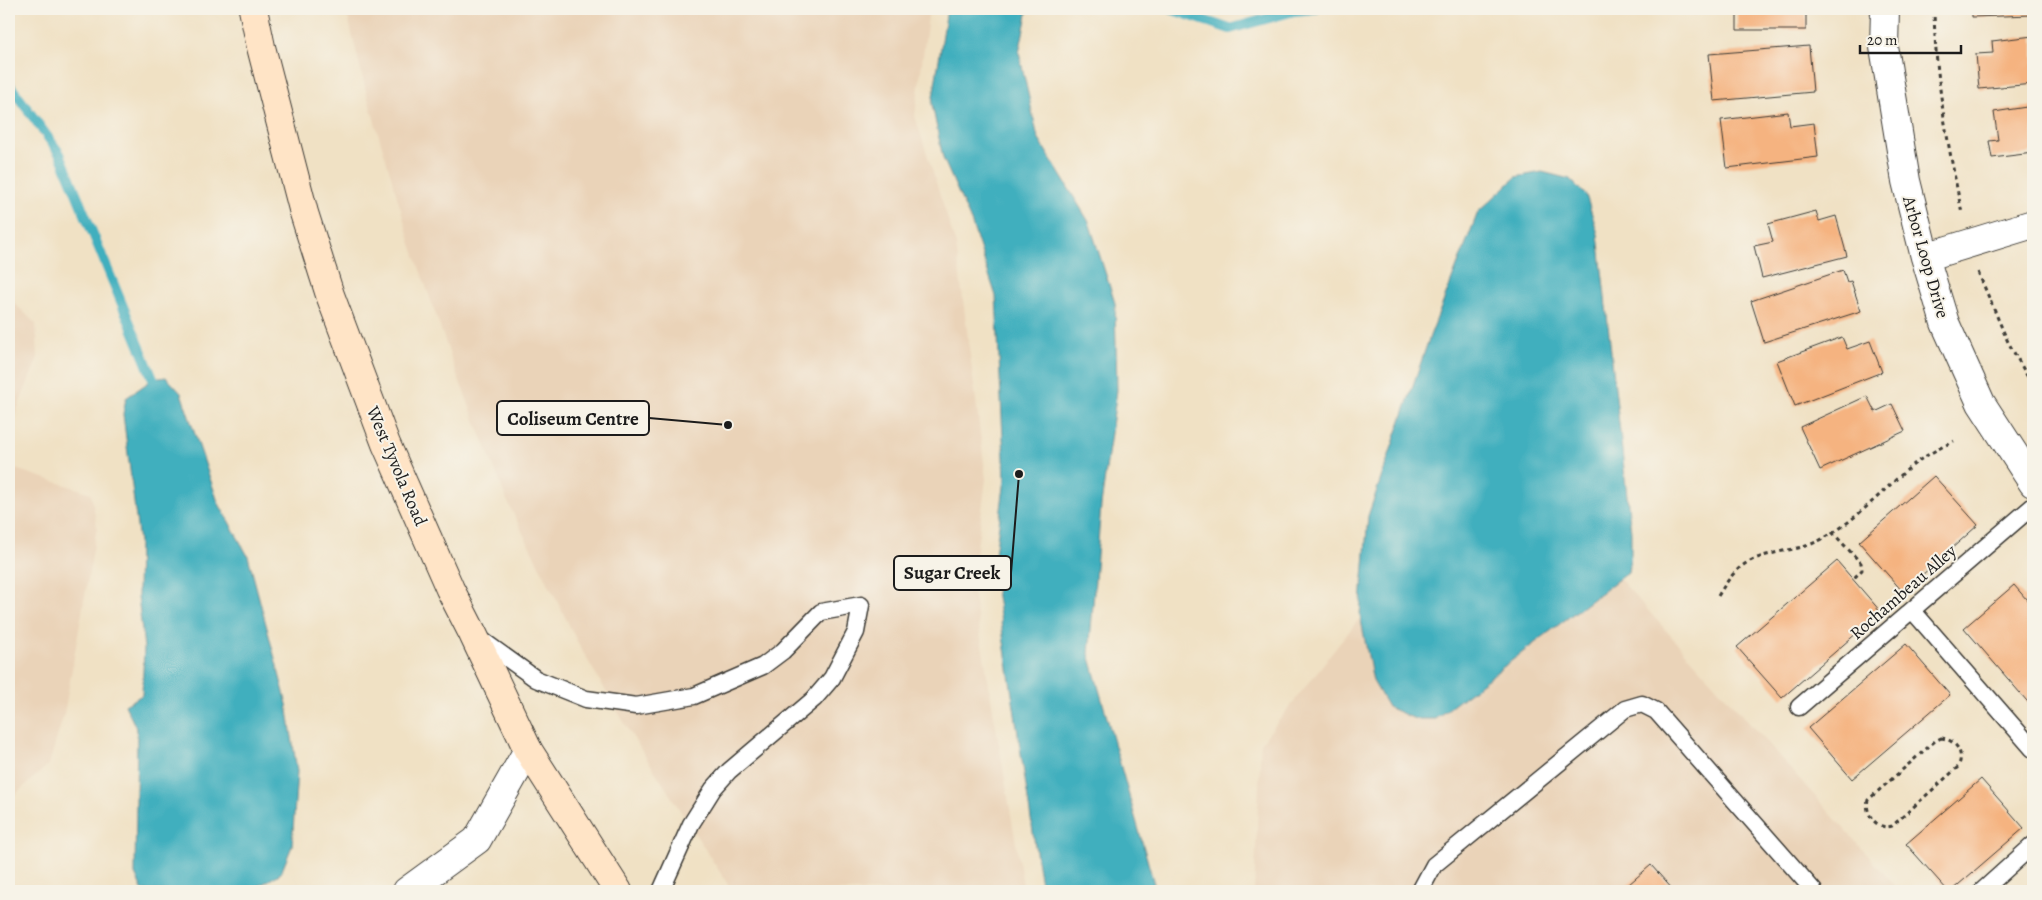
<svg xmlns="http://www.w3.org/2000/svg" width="2042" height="900" font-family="Alegreya,serif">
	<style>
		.built { fill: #ead3b8 }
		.water { fill: #41afbe; stroke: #2e666d }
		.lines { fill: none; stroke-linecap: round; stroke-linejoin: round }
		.stream { stroke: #41afbe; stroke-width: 10 }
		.building { fill: #f5b380 }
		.service-casing { stroke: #3c3a35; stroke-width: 19 }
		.minor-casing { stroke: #3c3a35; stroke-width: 30 }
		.secondary-casing { stroke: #3c3a35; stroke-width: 30 }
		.path { stroke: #3c3a35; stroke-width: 3; stroke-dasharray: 4 4; stroke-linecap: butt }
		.service { stroke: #fff; stroke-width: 16 }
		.minor { stroke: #fff; stroke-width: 28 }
		.secondary { stroke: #ffe4c6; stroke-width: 28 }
		.labels { text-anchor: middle; stroke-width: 4; stroke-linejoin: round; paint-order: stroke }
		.street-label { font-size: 18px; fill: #1c1c1c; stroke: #f7f3e8 }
		.leader { fill: none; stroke: #1c1c1c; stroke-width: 2 }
		.callout-dot { fill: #1c1c1c; stroke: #f7f3e8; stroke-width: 2 }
		.callout { fill: #f7f3e8; stroke: #1c1c1c; stroke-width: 2 }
		.callout-label { font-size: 19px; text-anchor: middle; font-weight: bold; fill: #1c1c1c }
	</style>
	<rect width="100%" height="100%" fill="#f7f3e8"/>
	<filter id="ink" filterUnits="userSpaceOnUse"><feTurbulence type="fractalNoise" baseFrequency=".02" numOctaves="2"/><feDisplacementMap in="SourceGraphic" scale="10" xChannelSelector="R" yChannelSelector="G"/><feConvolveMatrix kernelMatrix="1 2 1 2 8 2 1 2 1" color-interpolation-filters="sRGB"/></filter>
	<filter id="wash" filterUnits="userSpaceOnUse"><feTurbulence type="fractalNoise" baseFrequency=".0096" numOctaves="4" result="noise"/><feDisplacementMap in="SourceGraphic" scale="20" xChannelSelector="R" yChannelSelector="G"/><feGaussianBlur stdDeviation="1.12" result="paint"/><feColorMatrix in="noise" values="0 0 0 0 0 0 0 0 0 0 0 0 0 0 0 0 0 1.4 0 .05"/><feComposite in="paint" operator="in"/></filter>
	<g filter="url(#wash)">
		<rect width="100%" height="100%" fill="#f0e1c4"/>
		<path class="built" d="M 346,9 L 929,9 L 915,116 L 956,245 L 986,479 L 972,586 L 1024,891 L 732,891 L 631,734 L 580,647 L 508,503 L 456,372 L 411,244 L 367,95 Z
			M 9,298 L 36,324 L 38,357 L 9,430 Z
			M 9,467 L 91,493 L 97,527 L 64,714 L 49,764 L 9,800 Z
			M 1523,471 L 1900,891 L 1254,891 L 1261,743 L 1475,472 Z"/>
		<path class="water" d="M 947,9 L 1028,9 L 1019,53 L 1038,138 L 1089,222 L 1115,303 L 1117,390 L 1101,505 L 1089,654 L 1156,891 L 1042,891 L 993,570 L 1005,479 L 996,296 L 971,221 L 943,158 L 932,104 Z
			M 1542,172 L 1570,179 L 1586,195 L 1598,234 L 1631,532 L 1631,554 L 1628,572 L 1435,719 L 1415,719 L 1388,707 L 1373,681 L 1360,615 L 1368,516 L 1430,336 L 1478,212 L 1516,177 Z
			M 166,377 L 181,393 L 218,502 L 248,556 L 287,704 L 297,771 L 292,846 L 281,873 L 256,888 L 242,891 L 143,891 L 135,874 L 137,730 L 125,705 L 142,695 L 144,648 L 138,596 L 139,542 L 123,414 L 126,398 L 153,379 Z"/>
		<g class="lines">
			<path class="stream" d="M 1170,9 L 1230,29 L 1294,11 L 1316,9
				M 9,84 L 60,154 L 153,379 L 156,383 L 158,392"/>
		</g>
		<g id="blocks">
			<path class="building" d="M 1737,9 L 1806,9 L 1806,30 L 1737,30 Z
				M 1972,9 L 2033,9 L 2033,15 L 1972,17 Z
				M 2033,36 L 2033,84 L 1979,89 L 1976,54 L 1993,53 L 1992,41 Z
				M 1809,46 L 1813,92 L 1714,101 L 1709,54 Z
				M 2033,106 L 2033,153 L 1992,158 L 1989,141 L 1998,140 L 1994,112 Z
				M 1788,112 L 1790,126 L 1814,123 L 1818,157 L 1727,168 L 1721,120 Z
				M 1816,211 L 1819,221 L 1836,216 L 1847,256 L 1762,278 L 1754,246 L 1773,242 L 1768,224 Z
				M 1843,270 L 1847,282 L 1851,281 L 1861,311 L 1764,342 L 1751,301 Z
				M 9,323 L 10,323 L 10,349 L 9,349 Z
				M 1842,337 L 1847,349 L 1870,341 L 1882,372 L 1795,406 L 1777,361 Z
				M 1867,396 L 1875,412 L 1892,404 L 1905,431 L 1820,470 L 1800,427 Z
				M 1934,476 L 1978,525 L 1903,592 L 1859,542 Z
				M 1837,561 L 1881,612 L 1782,698 L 1737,647 Z
				M 2014,585 L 2033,607 L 2033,708 L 1964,628 Z
				M 1906,644 L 1950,695 L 1852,779 L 1808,728 Z
				M 1981,779 L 2024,828 L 1951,891 L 1948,891 L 1906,844 Z
				M 1651,865 L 1674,891 L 1621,891 Z
				M 2033,880 L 2033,891 L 2020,891 Z"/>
		</g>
	</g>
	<g filter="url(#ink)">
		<use href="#blocks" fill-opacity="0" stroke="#3c3a35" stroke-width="1"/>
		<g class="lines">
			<defs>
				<path id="service" d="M 1912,610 L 2033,749
					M 479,638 L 536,679 L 586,699 L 636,706 L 694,696 L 763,666 L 783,651 L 821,612 L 861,605 L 856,632 L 832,678 L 814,699 L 729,771 L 713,789 L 691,824 L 661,891
					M 1799,707 L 2033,506
					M 1420,891 L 1434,865 L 1625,709 L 1642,704 L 1656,711 L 1814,891
					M 1982,891 L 2033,845"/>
				<path id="minor" d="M 1885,9 L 1884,47 L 1906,181 L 1925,257 L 1945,323 L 1981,403 L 2033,483
					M 1925,257 L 2033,224
					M 407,891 L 477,840 L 528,750"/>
				<path id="secondary" d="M 253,9 L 261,47 L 304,213 L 330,295 L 386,444 L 450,589 L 473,634 L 528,750 L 618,891"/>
			</defs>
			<use href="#service" class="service-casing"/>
			<use href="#minor" class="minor-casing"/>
			<use href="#secondary" class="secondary-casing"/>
			<path class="path" d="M 1934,9 C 1935,78 1948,145 1962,213
				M 1978,272 L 2008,342 L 2033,386
				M 1832,532 L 1861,563 L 1862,570 L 1853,579
				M 1718,596 C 1737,564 1747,559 1783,551 C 1792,549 1801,548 1809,545 C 1848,530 1877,495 1908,469 C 1922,457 1938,449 1954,441
				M 1941,738 C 1956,740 1965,753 1958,767 L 1892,826 C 1878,831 1864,814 1868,800 L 1935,741 Z"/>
			<use href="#service" class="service"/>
			<use href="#minor" class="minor"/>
			<use href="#secondary" class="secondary"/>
		</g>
	</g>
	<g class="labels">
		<g class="street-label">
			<text transform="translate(1926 257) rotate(74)" y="6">Arbor Loop Drive</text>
			<text transform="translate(397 466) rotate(67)" y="6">West Tyvola Road</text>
			<text transform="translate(1903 592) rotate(-41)" y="6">Rochambeau Alley</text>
		</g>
	</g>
	<path class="leader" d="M728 425L649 418M1019 474L1011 573"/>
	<g class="callout-dot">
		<circle cx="728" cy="425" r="5"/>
		<circle cx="1019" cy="474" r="5"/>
	</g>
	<g class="callout">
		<rect x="497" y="401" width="152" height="34" rx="5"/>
		<rect x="894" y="556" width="117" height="34" rx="5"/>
	</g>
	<g class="callout-label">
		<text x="573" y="425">Coliseum Centre</text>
		<text x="952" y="579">Sugar Creek</text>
	</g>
	<rect width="2042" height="900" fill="none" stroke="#f7f3e8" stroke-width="30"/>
	<path d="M1860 45v8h101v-8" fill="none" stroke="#1c1c1c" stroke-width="2.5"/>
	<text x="1867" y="45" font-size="15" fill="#1c1c1c" stroke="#f7f3e8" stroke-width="4" paint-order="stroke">20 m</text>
</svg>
